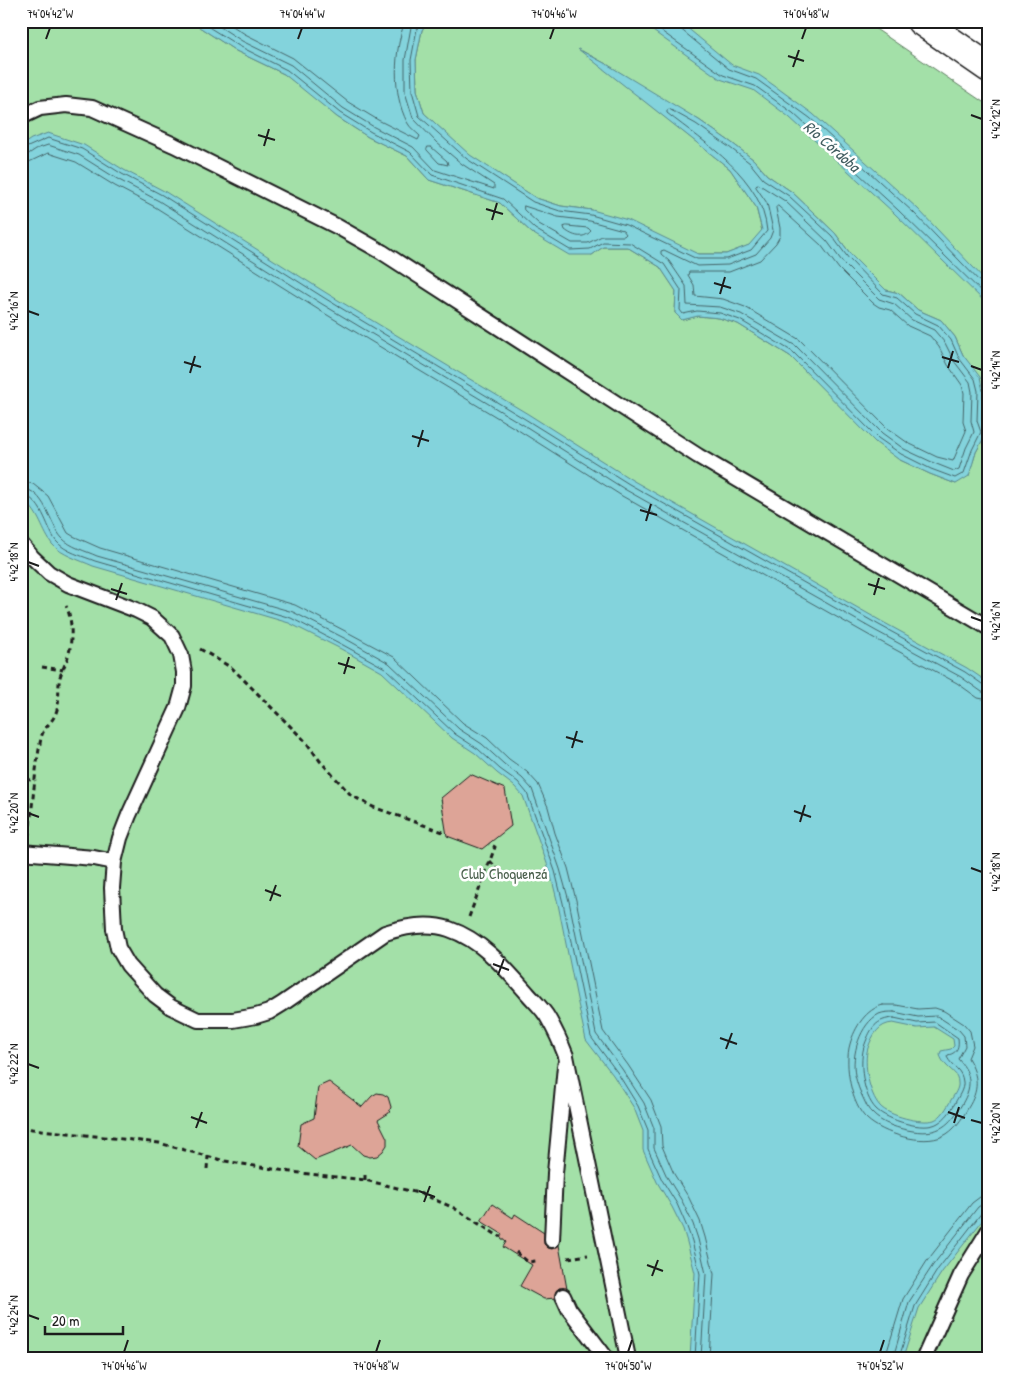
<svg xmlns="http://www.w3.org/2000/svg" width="1010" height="1379" font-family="'Patrick Hand',sans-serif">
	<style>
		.green { fill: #a3e0a8; stroke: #607e62 }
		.water { fill: #83d3dc; stroke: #5a8a8f; fill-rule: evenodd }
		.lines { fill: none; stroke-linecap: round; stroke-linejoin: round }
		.shore { stroke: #456569; stroke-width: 1 }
		.building { fill: #dda497; stroke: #1c1c1c }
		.lane-casing { stroke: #1c1c1c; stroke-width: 18 }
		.street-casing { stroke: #1c1c1c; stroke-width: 31 }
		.path { stroke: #1c1c1c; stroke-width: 3; stroke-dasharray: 5 4; stroke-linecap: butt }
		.lane { stroke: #fff; stroke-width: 14 }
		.street { stroke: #fff; stroke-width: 28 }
		.ticks { fill: none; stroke: #1c1c1c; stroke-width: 2 }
		.labels { text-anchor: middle; stroke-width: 5; stroke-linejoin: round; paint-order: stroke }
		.park-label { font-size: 15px; fill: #4b614d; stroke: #fff }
		.water-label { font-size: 16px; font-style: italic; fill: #405c5f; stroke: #fff }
		.neatline { fill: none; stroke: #1c1c1c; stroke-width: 2 }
		.ticks-label { font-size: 12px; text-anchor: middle; fill: #1c1c1c }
	</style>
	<rect width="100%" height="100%" fill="#fff"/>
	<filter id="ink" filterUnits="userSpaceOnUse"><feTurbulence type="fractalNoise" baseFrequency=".02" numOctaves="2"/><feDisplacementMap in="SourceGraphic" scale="10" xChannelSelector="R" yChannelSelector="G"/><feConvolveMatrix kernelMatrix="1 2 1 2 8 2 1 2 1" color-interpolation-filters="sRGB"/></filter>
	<g filter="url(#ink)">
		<path class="green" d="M 21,21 L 190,21 L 236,51 L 284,74 L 313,96 L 337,117 L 368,137 L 407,156 L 429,180 L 500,203 L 532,233 L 592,255 L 603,247 L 627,247 L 660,267 L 676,291 L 675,313 L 682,320 L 697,316 L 719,318 L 738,324 L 790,356 L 844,410 L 898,459 L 930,474 L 956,484 L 973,462 L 976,452 L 987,432 L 963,355 L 955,337 L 941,320 L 918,310 L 899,293 L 886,290 L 852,256 L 835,233 L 792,192 L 767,175 L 754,160 L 732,143 L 699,120 L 676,109 L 608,65 L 582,51 L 730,169 L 756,207 L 762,231 L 750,245 L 726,254 L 697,254 L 592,210 L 561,206 L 536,198 L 470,156 L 424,113 L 417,90 L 416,60 L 422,30 L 428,21 L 864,21 L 989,106 L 989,1358 L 21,1358 Z"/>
		<path class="water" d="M 190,21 L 428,21 L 422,30 L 416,60 L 417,90 L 424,113 L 470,155 L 536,198 L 561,206 L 592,210 L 628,220 L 698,254 L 726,254 L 749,245 L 762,230 L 756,207 L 730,169 L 578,49 L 608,65 L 699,120 L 732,143 L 754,160 L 767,175 L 792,192 L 835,233 L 852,256 L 886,290 L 899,293 L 918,310 L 941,320 L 955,337 L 963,355 L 980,377 L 983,391 L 982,420 L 987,432 L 976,452 L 969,476 L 956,484 L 930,474 L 898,459 L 875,442 L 790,356 L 738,324 L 719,318 L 698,316 L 682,320 L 675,313 L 676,291 L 660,267 L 627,247 L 603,247 L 592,255 L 569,255 L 532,233 L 500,203 L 429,180 L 407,156 L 368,137 L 337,117 L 284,74 L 236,51 Z
			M 639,21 L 679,21 L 732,65 L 759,75 L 779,89 L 813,114 L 918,209 L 989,284 L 989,306 L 894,213 L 789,117 L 753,90 L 720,79 Z
			M 48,133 L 84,145 L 124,170 L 164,191 L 328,294 L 528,414 L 632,480 L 881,621 L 967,668 L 989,683 L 989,1212 L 942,1272 L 919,1308 L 903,1358 L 690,1358 L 695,1273 L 687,1242 L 683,1229 L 672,1207 L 657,1182 L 643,1150 L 643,1131 L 634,1108 L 613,1075 L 586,1040 L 577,999 L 558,904 L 550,872 L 523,796 L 514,786 L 497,773 L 475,753 L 452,738 L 382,672 L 341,649 L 289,623 L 93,566 C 80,560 61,555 52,544 C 40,527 40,512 21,498 L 21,146 L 31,139 ZM 893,1023 L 917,1028 L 934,1027 L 953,1039 L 954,1046 L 951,1049 L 941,1051 L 940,1055 C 941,1058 943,1062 946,1065 C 951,1071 958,1073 958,1083 C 959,1088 954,1095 951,1100 C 947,1107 942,1117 934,1120 C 921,1124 889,1116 880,1106 C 869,1094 863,1063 868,1048 C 873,1034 879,1024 893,1023 Z"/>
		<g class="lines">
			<path class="shore" d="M 199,21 L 239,46 L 287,70 L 340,113 L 371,132 L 410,152 L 432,175 L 503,199 L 535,229 L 570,250 L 590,249 L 603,242 L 630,243 L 664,264 L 681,290 L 680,310 L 683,314 L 697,311 L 720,313 L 740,320 L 793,352 L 878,438 L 901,454 L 931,469 L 955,478 L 964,473 L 972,450 L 981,432 L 977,421 L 978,391 L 975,379 L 959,358 L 951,340 L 938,325 L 915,314 L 897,298 L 883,294 L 849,259 L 832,236 L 789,196 L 763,179 L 750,163 L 729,147 L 696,124 L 669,109 L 667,110 L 667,113 C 706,144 762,177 767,231 L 751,250 L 727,259 L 697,259 L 626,225 L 591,215 L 560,211 L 533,202 L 467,159 L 419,116 L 412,91 L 411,60 L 417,29 L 422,21
				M 211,21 L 242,41 L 291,65 L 343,108 L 374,127 L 413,147 L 435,170 L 494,189 L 494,185 L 462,164 L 437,143 L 413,118 L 405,92 L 405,60 L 411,27 L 414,21
				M 225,21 L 245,34 L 293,58 L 348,102 L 378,120 L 418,140 L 420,136 C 416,132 410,128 407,122 C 392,93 394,51 405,21
				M 647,21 L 723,75 L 755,86 L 793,113 L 898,210 L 989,299
				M 676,21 L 678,27 L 729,69 L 756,79 L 810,118 L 914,213 L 983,285 L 989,286
				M 428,147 L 431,147 L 447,161 L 448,165 L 439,163 L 427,150 Z
				M 21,150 L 48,138 L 82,149 L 122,174 L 162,195 L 326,299 L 525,419 L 629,484 L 879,625 L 965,672 L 985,686 L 989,687
				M 21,156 L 27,155 L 36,149 L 48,145 L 79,155 L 119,180 L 159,201 L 322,304 L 522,424 L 626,490 L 876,631 L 961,677 L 982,692 L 989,693
				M 21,163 L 29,162 L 48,153 L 76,162 L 115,186 L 155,207 L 319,310 L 518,430 L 622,496 L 872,637 L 957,683 L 978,698 L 989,700
				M 758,184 L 785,201 L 827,241 L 844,264 L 879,299 L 894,304 L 912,320 L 934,330 L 945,343 L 954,361 L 970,382 L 972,392 L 971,421 L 974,432 L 966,448 L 959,469 L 954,471 L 934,463 L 904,449 L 882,433 L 796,346 L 741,314 L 720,307 L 687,305 L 686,286 L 669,261 L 661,254 L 661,251 L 664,250 L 697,266 L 728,265 L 756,254 L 770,238 L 773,230 L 767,203 L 756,187 Z
				M 524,206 L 558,217 L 590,221 L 623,230 L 626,234 L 624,236 L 602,236 L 588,243 L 572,243 L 539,224 L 524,210 Z
				M 778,206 L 821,245 L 839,269 L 873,303 L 879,307 L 890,310 L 908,326 L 930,336 L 939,347 L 948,365 L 962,385 L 964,393 L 963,422 L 966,431 L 953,461 L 937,457 L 908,443 L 887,428 L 800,340 L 745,307 L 723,299 L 695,296 L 694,285 L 688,275 L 689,272 L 729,272 L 760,260 L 776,243 L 780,236 L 780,228 L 776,208 Z
				M 567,226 L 588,228 L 591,231 C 583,240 573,236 565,230 L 564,227 Z
				M 21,481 L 33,484 L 48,496 L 68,533 L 73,536 L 100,548 L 295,605 L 349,633 L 394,657 L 463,723 L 487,738 L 509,759 L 527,772 L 538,784 L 548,807 L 555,833 L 568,868 L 576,900 L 603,1031 L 628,1065 L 651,1100 L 661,1126 L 662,1146 L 674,1174 L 689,1198 L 700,1221 L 705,1237 L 714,1274 L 709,1358
				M 21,488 C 46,490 49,524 62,538 C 70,547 86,551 97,556 L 293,612 L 346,639 L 389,663 L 459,729 L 482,744 L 504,764 L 522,778 L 532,789 L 560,869 L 569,901 L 596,1034 L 622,1069 L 644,1103 L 654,1128 L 654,1148 L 667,1177 L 682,1201 L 693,1224 L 698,1239 L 706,1274 L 701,1358
				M 21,495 C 42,497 46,527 56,541 C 65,552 83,556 95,561 L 291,618 L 343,645 L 385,668 L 455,734 L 478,749 L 500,769 L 518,782 L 527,793 L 555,871 L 563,903 L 591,1037 L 617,1072 L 638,1106 L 648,1130 L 648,1149 L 662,1180 L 677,1204 L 687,1227 L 692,1241 L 700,1274 L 695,1358
				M 883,1005 L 896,1005 L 918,1009 L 935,1008 L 944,1011 L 964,1024 L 970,1031 L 973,1046 L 968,1058 C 979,1077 979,1090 968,1108 C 962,1119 954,1131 943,1136 C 923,1146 883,1134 867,1119 C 851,1105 844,1064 850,1044 C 855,1027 866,1009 883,1005 Z
				M 894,1012 L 918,1017 L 937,1016 L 959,1030 L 964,1036 L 965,1046 L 958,1059 C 972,1074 972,1087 962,1104 C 950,1125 939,1135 913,1131 C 899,1129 882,1124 872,1113 C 868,1110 866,1104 864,1100 C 860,1092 857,1084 855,1075 C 851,1055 860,1024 879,1014 C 884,1012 889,1012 894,1012 Z
				M 894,1018 L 917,1023 L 935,1022 L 958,1038 C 959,1046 958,1053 948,1055 L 947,1057 C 952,1067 962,1069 963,1082 C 964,1089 958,1097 955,1103 C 951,1111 946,1118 938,1123 C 924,1132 887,1120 876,1109 C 863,1096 858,1061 865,1044 C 871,1028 876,1019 894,1018 Z
				M 885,1358 L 903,1299 L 927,1261 L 972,1203 L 980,1197 L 989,1195
				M 893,1358 L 909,1302 L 933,1265 L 978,1207 L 983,1204 L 989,1203
				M 899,1358 L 915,1306 L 938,1269 L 983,1211 L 989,1209"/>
		</g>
		<path class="building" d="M 470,774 L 505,789 L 511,826 L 482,849 L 447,836 L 441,798 Z
			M 329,1082 L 362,1107 L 372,1096 L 377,1093 L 383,1094 L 388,1097 L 391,1107 L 389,1113 L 378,1120 L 387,1138 L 387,1145 L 383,1151 L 377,1156 L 370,1157 L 363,1155 L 352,1145 L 315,1160 L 298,1146 L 301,1124 L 314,1118 L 318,1087 Z
			M 492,1204 L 513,1218 L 515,1214 L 544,1233 L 544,1244 L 548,1248 L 552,1249 L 559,1245 L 567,1289 L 559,1288 L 556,1291 L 555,1298 L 544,1299 L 520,1286 L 532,1265 L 503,1247 L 506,1242 L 500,1237 L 502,1234 L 481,1221 Z"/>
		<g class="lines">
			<defs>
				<path id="lane" d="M 21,117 L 40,108 L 66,105 L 92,108 L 174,145 L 338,227 L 382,252 L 698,456 L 989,628
					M 21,544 L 32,557 L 49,573 L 68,584 L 136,610 L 152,618 L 172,636 L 181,655 L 184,672 L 184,686 L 178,708 L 129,815 L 120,838 L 114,862 L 112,888 L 114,929 L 118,948 L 128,965 L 155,995 L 171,1007 L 198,1020 L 233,1020 L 256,1016 L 269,1012 L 282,1004 L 385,933 C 406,926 428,922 449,929 C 482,940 506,969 528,994 C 535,1002 543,1009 548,1018 C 555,1030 561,1043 566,1056 L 628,1358
					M 21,852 L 94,858 L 114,862
					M 552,1240 L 555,1173 L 565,1066
					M 563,1296 L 569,1309 L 606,1358
					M 924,1358 L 961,1275 L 989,1230"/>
				<path id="street" d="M 921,21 L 989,68"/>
			</defs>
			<use href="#lane" class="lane-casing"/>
			<use href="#street" class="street-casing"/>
			<path class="path" d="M 200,649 L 232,668 L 306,742 L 320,761 L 351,795 L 373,807 L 446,833
				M 42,667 L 63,670
				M 26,779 L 35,781
				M 29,834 C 33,802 35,769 41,738 C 44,726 51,724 55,715 C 61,703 57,689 60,677 C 63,667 69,658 70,648 C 72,635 72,617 66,606
				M 490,861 L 508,881
				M 21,890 L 24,872
				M 469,917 L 495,847 L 489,844
				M 21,1127 L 32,1129 L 159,1143 L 225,1161 L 291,1172 L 365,1180 L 422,1194 L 454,1208 L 500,1237
				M 207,1169 L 208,1156
				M 365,1180 L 365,1172
				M 516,1252 L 528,1262 L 536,1261
				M 568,1258 L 588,1255"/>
			<use href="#lane" class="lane"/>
			<use href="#street" class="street"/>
		</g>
	</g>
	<path class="ticks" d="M 46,39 L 50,28M 298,39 L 302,28M 550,39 L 554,28M 802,39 L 806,28M 788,56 L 804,61M 793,67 L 799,50M 971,115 L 982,119M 258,135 L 275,140M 264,146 L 269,129M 486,209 L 503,214M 492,220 L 497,203M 714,283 L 731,288M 720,294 L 725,277M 28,311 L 39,315M 942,357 L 959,362M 184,362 L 201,367M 971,366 L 982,370M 948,368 L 953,351M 190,373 L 195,356M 412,436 L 429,441M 418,447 L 423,430M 640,510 L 657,515M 646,521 L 651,504M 28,562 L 39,566M 868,584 L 885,589M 111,589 L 127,594M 874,595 L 879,578M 116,600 L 122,583M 971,617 L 982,621M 338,663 L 355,668M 344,674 L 349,657M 566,737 L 583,742M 572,748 L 577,731M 794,811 L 811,817M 28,813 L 39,817M 800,822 L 805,805M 971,868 L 982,872M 265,890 L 281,896M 270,901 L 276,885M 493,964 L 509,970M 498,975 L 504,959M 720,1038 L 737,1044M 726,1049 L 732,1033M 28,1064 L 39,1068M 948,1112 L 965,1118M 191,1117 L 207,1123M 971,1120 L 982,1123M 954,1123 L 959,1107M 196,1128 L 202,1112M 419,1191 L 435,1197M 424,1202 L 430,1186M 647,1265 L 663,1271M 652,1276 L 658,1260M 28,1315 L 39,1319M 124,1352 L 128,1340M 376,1352 L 380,1340M 628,1352 L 632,1340M 880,1352 L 884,1340"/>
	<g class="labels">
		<g class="park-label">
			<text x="504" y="879">Club Choquenzá</text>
		</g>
		<g class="water-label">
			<text transform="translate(832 146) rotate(41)" y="6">Río Córdoba</text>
		</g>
	</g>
	<rect width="1010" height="1379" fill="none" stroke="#fff" stroke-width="55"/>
	<path d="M45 1326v8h78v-8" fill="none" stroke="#1c1c1c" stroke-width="2.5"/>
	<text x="52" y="1326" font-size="15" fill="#1c1c1c" stroke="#ffffff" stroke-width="4" paint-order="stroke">20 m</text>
	<rect x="28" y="28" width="954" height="1324" class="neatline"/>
	<g class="ticks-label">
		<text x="50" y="18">74°04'42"W</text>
		<text x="302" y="18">74°04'44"W</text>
		<text x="554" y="18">74°04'46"W</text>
		<text x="806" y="18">74°04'48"W</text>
		<text transform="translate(996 119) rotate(-90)" y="4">4°42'12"N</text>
		<text transform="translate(14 311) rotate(-90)" y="4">4°42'16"N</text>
		<text transform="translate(996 370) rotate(-90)" y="4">4°42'14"N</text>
		<text transform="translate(14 562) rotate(-90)" y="4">4°42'18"N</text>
		<text transform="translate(996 621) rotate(-90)" y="4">4°42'16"N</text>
		<text transform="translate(14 813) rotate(-90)" y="4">4°42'20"N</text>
		<text transform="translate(996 872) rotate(-90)" y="4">4°42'18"N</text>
		<text transform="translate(14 1064) rotate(-90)" y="4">4°42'22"N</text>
		<text transform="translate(996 1123) rotate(-90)" y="4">4°42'20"N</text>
		<text transform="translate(14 1315) rotate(-90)" y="4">4°42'24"N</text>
		<text x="124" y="1370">74°04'46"W</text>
		<text x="376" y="1370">74°04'48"W</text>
		<text x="628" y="1370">74°04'50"W</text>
		<text x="880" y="1370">74°04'52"W</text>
	</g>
</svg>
